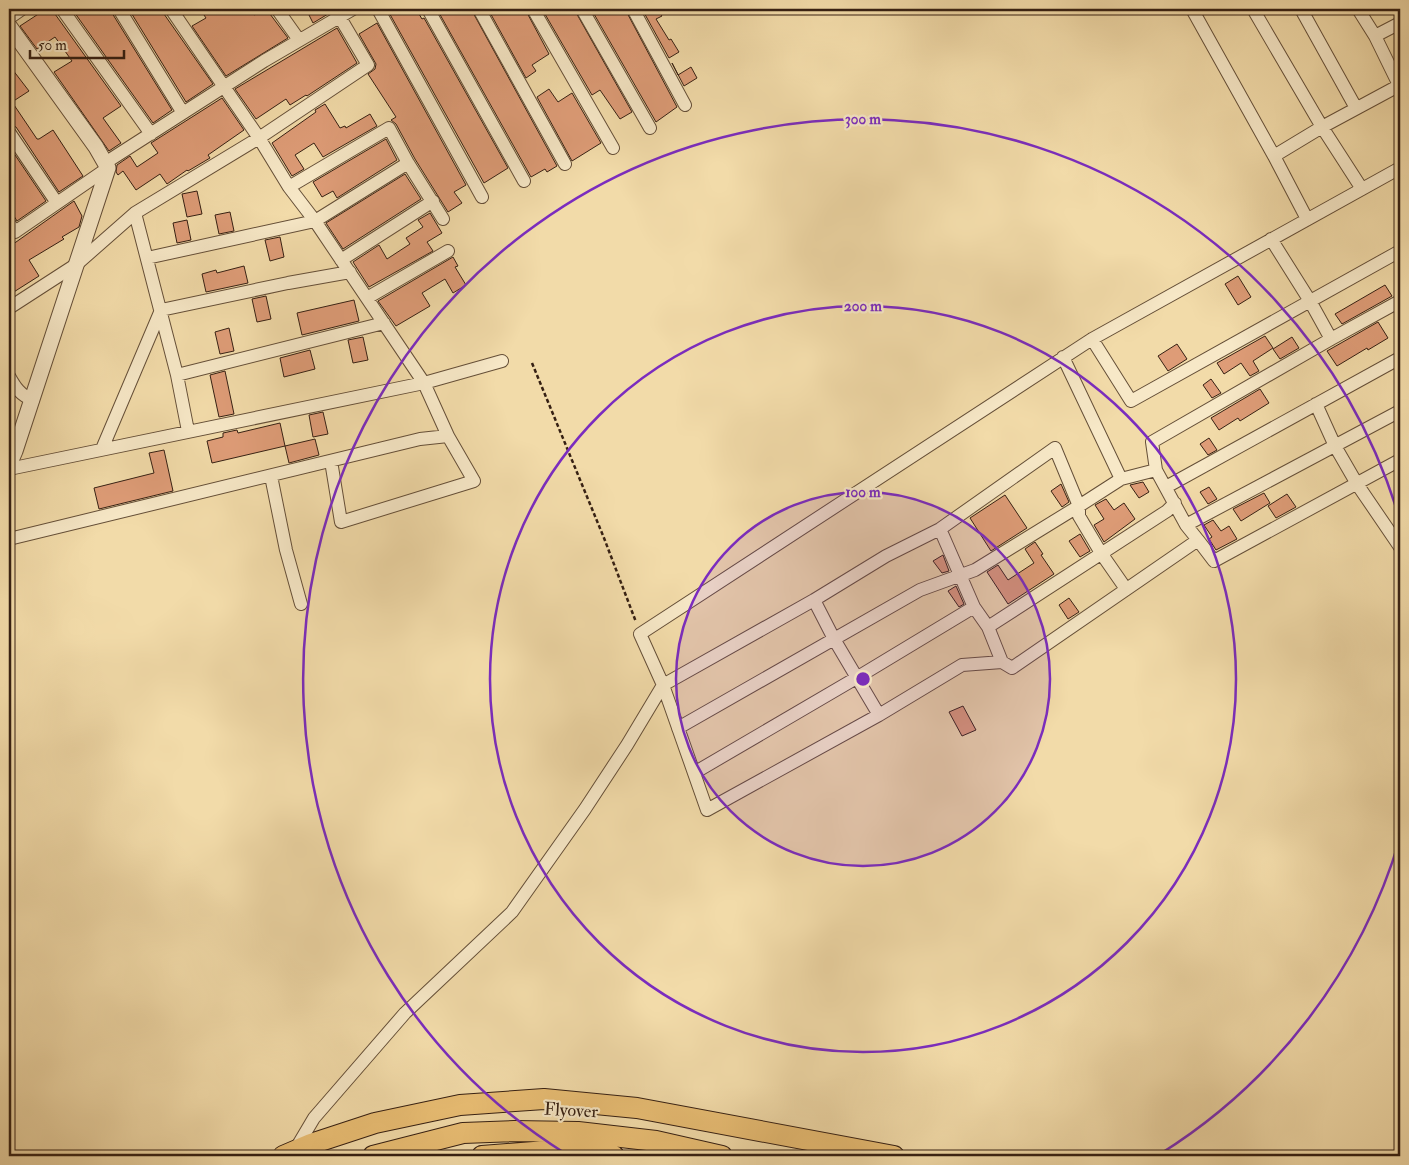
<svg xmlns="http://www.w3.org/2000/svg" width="1409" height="1165" font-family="'IM FELL Double Pica',serif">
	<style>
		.building { fill: #de9c77; stroke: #362013 }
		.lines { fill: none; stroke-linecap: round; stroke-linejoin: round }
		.minor-casing { stroke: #654f38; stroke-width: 14 }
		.tertiary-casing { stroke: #654f38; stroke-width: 17 }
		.trunk-casing { stroke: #362013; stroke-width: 22 }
		.path { stroke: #362013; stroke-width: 2.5; stroke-dasharray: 4 2.5; stroke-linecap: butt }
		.minor { stroke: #f7e8c7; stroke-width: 12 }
		.tertiary { stroke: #f7e8c7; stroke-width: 15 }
		.trunk { stroke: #e9be74; stroke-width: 20 }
		.ring { fill: none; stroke: #7b2cbf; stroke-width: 2.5 }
		.labels { text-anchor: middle; stroke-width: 4.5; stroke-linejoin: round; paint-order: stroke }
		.street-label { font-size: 18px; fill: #362013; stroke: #f7e8c7 }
		.centre { fill: #7b2cbf; stroke: #f7e8c7; stroke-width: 2.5 }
		.ring-label { font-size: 15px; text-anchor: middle; font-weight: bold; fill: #7b2cbf; stroke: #f7e8c7; stroke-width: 4.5; stroke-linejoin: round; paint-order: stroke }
	</style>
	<rect width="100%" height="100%" fill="#f2dba9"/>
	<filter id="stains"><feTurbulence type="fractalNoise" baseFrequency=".004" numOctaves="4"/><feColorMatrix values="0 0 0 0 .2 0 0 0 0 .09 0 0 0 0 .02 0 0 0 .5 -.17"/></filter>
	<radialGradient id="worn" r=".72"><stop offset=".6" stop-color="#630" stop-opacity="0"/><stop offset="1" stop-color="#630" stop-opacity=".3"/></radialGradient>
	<path class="building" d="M 46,9 L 54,9 L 55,14 L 121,106 L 103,118 L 121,143 L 109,151 L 54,72 L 72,61 L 55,37 L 37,49 L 20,26 Z
		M 72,9 L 111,9 L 112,13 L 172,110 L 153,123 Z
		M 134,9 L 163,9 L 164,14 L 213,84 L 186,102 L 130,11 Z
		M 200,9 L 250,9 L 254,15 L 265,9 L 269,9 L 270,14 L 288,38 L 226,76 L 192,26 L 206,18 Z
		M 306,9 L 327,9 L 328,14 L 313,23 Z
		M 387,9 L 416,9 L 422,19 L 424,18 L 508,168 L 484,183 Z
		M 442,9 L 471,9 L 557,166 L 547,172 L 545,169 L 531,177 L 438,11 Z
		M 488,9 L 525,9 L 549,54 L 532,65 L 536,71 L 526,78 Z
		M 542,9 L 574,9 L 632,112 L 620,119 L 600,90 L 592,95 Z
		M 602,9 L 625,9 L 677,107 L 656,122 L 594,14 Z
		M 642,9 L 657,9 L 662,16 L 656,19 L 669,40 L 671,39 L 679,52 L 669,58 Z
		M 377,23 L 466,185 L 454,192 L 462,203 L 448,212 L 415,159 L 396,124 L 391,120 L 396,117 L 368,74 L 375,69 L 376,64 L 359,34 Z
		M 337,28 L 357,63 L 307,96 L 306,95 L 290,105 L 286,99 L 256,119 L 235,89 Z
		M 672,63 L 678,75 L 691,67 L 697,78 L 684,86 Z
		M 9,65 L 29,91 L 12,102 L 37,139 L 39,139 L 53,130 L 83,176 L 59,192 L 16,127 L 9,124 Z
		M 549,89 L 558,102 L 572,93 L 601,143 L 572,161 L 537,97 Z
		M 222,98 L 244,130 L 208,155 L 210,158 L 188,171 L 187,170 L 167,184 L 160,174 L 136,190 L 123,171 L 118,175 L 116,172 L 117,165 L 130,156 L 137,167 L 158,153 L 151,143 Z
		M 325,104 L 340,128 L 345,126 L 346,128 L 370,114 L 377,126 L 323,157 L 314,143 L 295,155 L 304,169 L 292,176 L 272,143 L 316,112 L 315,110 Z
		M 386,139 L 397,160 L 337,198 L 333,191 L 322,197 L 313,182 Z
		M 9,146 L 46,201 L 17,221 L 9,208 Z
		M 405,174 L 421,199 L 343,249 L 326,223 Z
		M 197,191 L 202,214 L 187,217 L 182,194 Z
		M 74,201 L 82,216 L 79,227 L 62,237 L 64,239 L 29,260 L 39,276 L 9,295 L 9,247 Z
		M 230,212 L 234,231 L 219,234 L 215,215 Z
		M 430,213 L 442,233 L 427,242 L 433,251 L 369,287 L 353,262 L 379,245 L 387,259 L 410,244 L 406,238 L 423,227 L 418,220 Z
		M 187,220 L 191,240 L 177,243 L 173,223 Z
		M 280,237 L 284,257 L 270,261 L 265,240 Z
		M 453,257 L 458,266 L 455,267 L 466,285 L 453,293 L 445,279 L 422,293 L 430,306 L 396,326 L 378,301 Z
		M 244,266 L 248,283 L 206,292 L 202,274 L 216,270 L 217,273 Z
		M 1238,276 L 1251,297 L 1238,305 L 1225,284 Z
		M 1385,285 L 1392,296 L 1342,324 L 1335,314 Z
		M 266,296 L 271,319 L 257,322 L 252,299 Z
		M 354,300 L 359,321 L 302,335 L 297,313 Z
		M 1378,322 L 1388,338 L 1368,350 L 1367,348 L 1337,366 L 1327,351 Z
		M 229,328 L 234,351 L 220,354 L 215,332 Z
		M 1265,336 L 1273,348 L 1253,361 L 1259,371 L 1250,376 L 1241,363 L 1224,374 L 1217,363 Z
		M 363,337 L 368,360 L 353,363 L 348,340 Z
		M 1292,337 L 1299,348 L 1280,359 L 1273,349 Z
		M 1177,344 L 1187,359 L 1168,371 L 1158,356 Z
		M 310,350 L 315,369 L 284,377 L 280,358 Z
		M 225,371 L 234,414 L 219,417 L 210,375 Z
		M 1211,379 L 1221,393 L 1212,398 L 1203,385 Z
		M 1260,389 L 1269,403 L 1240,421 L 1238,418 L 1219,430 L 1211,418 Z
		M 323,412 L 328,434 L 313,437 L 309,415 Z
		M 280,423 L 285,446 L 212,463 L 207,441 L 223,437 L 223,433 L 237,430 L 238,433 Z
		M 1209,438 L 1217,450 L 1208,455 L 1200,444 Z
		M 315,439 L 319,455 L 289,463 L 285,446 Z
		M 164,450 L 173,491 L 99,509 L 94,488 L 154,473 L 149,453 Z
		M 1143,482 L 1149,492 L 1139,498 L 1130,485 Z
		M 1061,484 L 1069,502 L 1062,507 L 1051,491 Z
		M 1209,487 L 1217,499 L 1208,504 L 1200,492 Z
		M 1264,493 L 1270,503 L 1241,521 L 1233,509 Z
		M 1287,494 L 1296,507 L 1276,518 L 1268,506 Z
		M 1005,495 L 1027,528 L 991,551 L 970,518 Z
		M 1106,499 L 1114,510 L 1124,503 L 1135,519 L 1104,542 L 1094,525 L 1104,519 L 1095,505 Z
		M 1213,520 L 1221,531 L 1229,526 L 1237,539 L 1216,550 L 1209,539 L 1212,537 L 1204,525 Z
		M 1080,534 L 1090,551 L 1080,557 L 1069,541 Z
		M 1035,542 L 1043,554 L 1041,555 L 1054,574 L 1008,604 L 987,572 L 998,565 L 1008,580 L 1034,563 L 1025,549 Z
		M 943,555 L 949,571 L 942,573 L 933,561 Z
		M 956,586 L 964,604 L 959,607 L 948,591 Z
		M 1069,598 L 1079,612 L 1068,619 L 1059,605 Z
		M 963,706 L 976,730 L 962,736 L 949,712 Z"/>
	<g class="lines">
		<defs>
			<path id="minor" d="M 62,9 L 151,134
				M 119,9 L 183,113
				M 277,9 L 299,40
				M 378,9 L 482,197
				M 428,9 L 524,181
				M 479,9 L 565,164
				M 533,9 L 613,148
				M 582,9 L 650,128
				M 633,9 L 685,105
				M 1192,9 L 1274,156 L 1307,219
				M 1253,9 L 1322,127 L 1362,189
				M 1301,9 L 1356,108
				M 1358,9 L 1375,36 L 1399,85
				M 9,18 L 22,9
				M 1375,36 L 1400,23
				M 9,132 L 57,203
				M 1274,156 L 1322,127 L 1400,85
				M 105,163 L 264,61 L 353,9
				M 289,187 L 389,128 L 408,163 L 443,219
				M 135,213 L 177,375 L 188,431
				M 9,223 L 15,232 L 108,168
				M 1271,239 L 1310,301 L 1331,339
				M 147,258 L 315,221 L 408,163
				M 341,260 L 433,201
				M 367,298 L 448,251
				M 9,308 L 77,264 L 135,213 L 259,138 L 368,65 L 335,9
				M 1092,339 L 1131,401 L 1400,251
				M 177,375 L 384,323
				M 9,376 C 15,387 20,395 33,400
				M 1316,404 L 1335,446 L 1357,484 L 1400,547
				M 102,449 L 161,310 L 288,283 L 350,272
				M 331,461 L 341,522 L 474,481 L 448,436
				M 9,469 L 424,383 L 315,221 L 289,187 L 259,138 L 171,9
				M 1156,470 L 1152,442 L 1331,339 L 1400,301
				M 271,476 L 286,550 L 301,604
				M 1121,479 L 1156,470 L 1186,525 L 1198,540 L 1012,668 L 1002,662 L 962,665 L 879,715 L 707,810 L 663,685 L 640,634 L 1092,339 L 1400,168
				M 1166,487 L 1400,358
				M 1186,525 L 1400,411
				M 940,529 L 974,607 L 988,627 L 1002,662
				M 9,539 L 420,439 L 448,436 L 424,383 L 502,361
				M 1198,540 L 1214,561 L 1400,460
				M 814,600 L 834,639 L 879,715
				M 988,627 L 1167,511 L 1175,503
				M 678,728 L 920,590 L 975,570 L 1079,506 L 1079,516 L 1101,553 L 1126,589
				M 694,773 L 858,677 L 974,607
				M 294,1148 L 298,1145 L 314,1118 L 405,1013 L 512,912 L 585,809 L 627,745 L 663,685 L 814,600 L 886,556 L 940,529 L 1055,448 L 1079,506 L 1121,479 L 1063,357"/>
			<path id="tertiary" d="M 9,26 L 96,147 L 108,168 L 15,451 L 9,465"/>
			<path id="trunk" d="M 283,1156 L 311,1144 L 375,1123 L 460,1105 L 544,1099 L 637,1108 L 894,1156
				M 373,1156 L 463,1133 L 514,1131 L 578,1132 L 656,1141 L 722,1156
				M 482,1156 L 572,1149 L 614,1156"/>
		</defs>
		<use href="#minor" class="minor-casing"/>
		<use href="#tertiary" class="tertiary-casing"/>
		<use href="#trunk" class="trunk-casing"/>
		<path class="path" d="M 532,363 L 604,538 L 636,622"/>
		<use href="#minor" class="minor"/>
		<use href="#tertiary" class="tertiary"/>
		<use href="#trunk" class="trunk"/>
	</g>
	<circle cx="863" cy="679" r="187" fill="#7b2cbf" fill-opacity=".12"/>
	<g class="ring">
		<circle cx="863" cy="679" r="187"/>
		<circle cx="863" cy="679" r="373"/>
		<path d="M1400 838A560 560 0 0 1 1160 1154M566 1154A560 560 0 1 1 1400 520"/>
	</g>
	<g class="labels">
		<g class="street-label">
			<text transform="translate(571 1110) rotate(3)" y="6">Flyover</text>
		</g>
	</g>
	<circle cx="863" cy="679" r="8" class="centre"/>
	<g class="ring-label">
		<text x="863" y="124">300 m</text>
		<text x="863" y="311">200 m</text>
		<text x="863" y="497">100 m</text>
	</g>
	<rect width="1409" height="1165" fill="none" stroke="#f2dba9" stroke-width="30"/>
	<rect x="10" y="10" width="1389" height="1145" fill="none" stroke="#362013" stroke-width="2.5"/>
	<rect x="15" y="15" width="1379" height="1135" fill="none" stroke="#362013"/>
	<path d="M30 50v8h94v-8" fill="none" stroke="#362013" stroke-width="2.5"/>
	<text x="38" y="50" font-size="15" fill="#362013" stroke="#f7e8c7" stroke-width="4" paint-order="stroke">50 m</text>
	<rect width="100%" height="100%" filter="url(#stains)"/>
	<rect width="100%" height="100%" fill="url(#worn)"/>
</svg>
